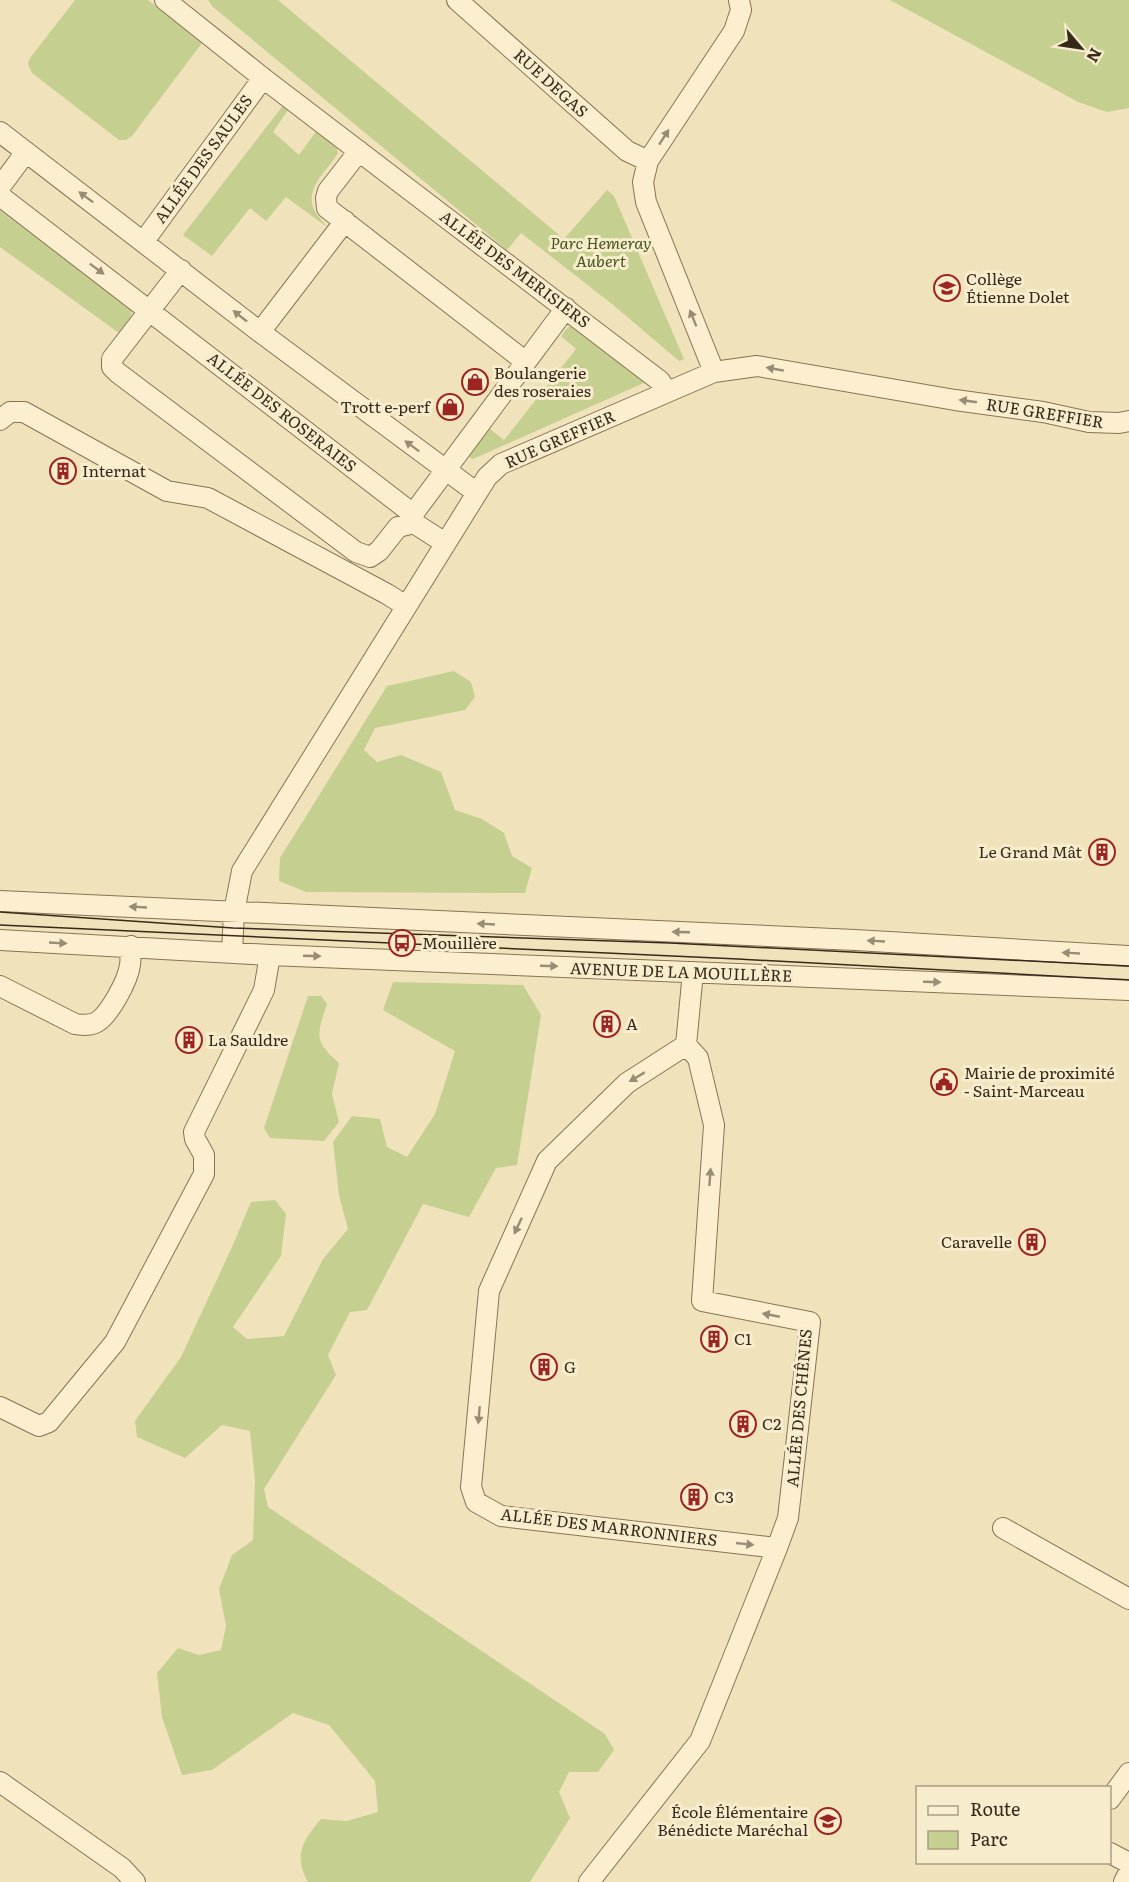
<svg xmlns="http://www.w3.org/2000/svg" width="1129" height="1882" font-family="Literata,serif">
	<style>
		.green { fill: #c5cf90 }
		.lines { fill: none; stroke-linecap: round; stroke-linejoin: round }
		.minor-casing { stroke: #897254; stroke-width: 22 }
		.minor { stroke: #fbefcf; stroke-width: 20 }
		.tram { stroke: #37291a; stroke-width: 1.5 }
		.oneway { fill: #998c74 }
		.labels { text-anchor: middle; stroke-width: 6; stroke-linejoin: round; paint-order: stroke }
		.street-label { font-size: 16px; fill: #37291a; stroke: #f7eccc }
		.park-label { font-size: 16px; font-style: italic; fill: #465520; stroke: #f7eccc }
		.poi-label { font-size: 16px; fill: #37291a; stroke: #f7eccc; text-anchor: start }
	</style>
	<rect width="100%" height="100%" fill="#f0e3bc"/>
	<path class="green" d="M 75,0 L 148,0 L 202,43 L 132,136 L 126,140 L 119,140 L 32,73 L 28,64 L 30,58 Z
		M 208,0 L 278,0 L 564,239 L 607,190 L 614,196 L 684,359 L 679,361 L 612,304 L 521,233 L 507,250 L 213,7 Z
		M 890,0 L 1129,0 L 1129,108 L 1107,112 L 1078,102 Z
		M 285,103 L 290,107 L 273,132 L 299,155 L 317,130 L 336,146 L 338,153 C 329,169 306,186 313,207 C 315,214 323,221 327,227 L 286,197 L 266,221 L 250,208 L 212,256 L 183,235 Z
		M 0,211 L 132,309 L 131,317 L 119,333 L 0,247 Z
		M 573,326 L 646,382 L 473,459 L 469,457 L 489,428 L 504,440 L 576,349 L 561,336 L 568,327 Z
		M 454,671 L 471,682 L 475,697 L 465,710 L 375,728 L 364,750 L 377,762 L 401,755 L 441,772 L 455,810 L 482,819 L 504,833 L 512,856 L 532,868 L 525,893 L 306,892 L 279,881 L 280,858 L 387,686 Z
		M 393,982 L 523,985 L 541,1015 L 517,1165 L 496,1168 L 469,1217 L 423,1204 L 367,1310 L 350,1312 L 328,1355 L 336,1375 L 264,1489 L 268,1507 L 605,1734 L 614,1750 L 598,1772 L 569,1772 L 559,1792 L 570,1818 L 530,1882 L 308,1882 C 293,1855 303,1840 321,1819 L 347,1821 L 378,1812 L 375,1781 L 329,1725 L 293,1713 L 212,1770 L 182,1775 L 162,1717 L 157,1673 L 178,1648 L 199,1655 L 221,1650 L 226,1626 L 219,1589 L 232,1555 L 253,1540 L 255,1480 L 250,1431 L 222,1425 L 185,1458 L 137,1437 L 135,1421 L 181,1357 L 232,1247 L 251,1202 L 275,1200 L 286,1214 L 281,1256 L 233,1327 L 247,1339 L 284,1336 L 323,1259 L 348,1229 L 339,1195 L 333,1142 L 352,1116 L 380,1119 L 387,1147 L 407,1157 L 435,1114 L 455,1051 L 383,1010 Z
		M 308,996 L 321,996 L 327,1004 C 317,1035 313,1040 339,1063 L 332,1094 L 339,1122 L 324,1141 L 270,1138 L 264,1128 Z"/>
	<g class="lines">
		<defs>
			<path id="minor" d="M 165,0 L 263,78 L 660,381 L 667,392
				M 457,0 L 627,151 L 648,161
				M 0,132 L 260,332 L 477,493
				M 359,151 L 328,191 L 326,198 L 327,208 L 526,362
				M 0,187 L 26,152
				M 0,196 L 413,514 L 414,523 L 445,543
				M 144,241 L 263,78
				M 181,270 L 112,359 L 112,367 L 118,373 L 356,552 L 370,557 L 379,551 L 398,527 L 414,523
				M 260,332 L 345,221
				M 714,372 L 646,202 L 643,182 L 648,161 L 734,31 L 741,10 L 739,0
				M 0,420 L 10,412 L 24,412 L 167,491 L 208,498 L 387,594 L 406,606
				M 413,514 L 566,308
				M 0,901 L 855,940 L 1129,956
				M 0,940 L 270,955 L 1129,990
				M 232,952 L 234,912 L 242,871 L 477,493 L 487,477 L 501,464 L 714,372 L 757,366 L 955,400 L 1043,412 L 1089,422 L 1119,423 L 1129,421
				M 0,986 L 75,1024 C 83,1025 90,1026 97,1022 C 110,1014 128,980 130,965 C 131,959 130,953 131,946
				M 686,1045 L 627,1083 L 547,1161 L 489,1291 L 471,1487 L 476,1502 L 501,1516 L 777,1548
				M 0,1407 L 39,1426 L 49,1422 L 115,1342 L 204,1174 L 204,1155 L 195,1139 L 194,1132 L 264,990 L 270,955
				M 1003,1528 L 1129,1599
				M 0,1782 L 122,1868 L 135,1882
				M 1110,1799 L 1129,1773
				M 1110,1853 L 1129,1863
				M 589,1882 L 700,1741 L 777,1548 L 788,1518 L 810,1322 L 702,1301 L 714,1125 L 698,1058 L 686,1045 L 693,972
				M 1124,1882 L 1129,1872"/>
		</defs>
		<use href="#minor" class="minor-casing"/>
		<use href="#minor" class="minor"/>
		<path class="tram" d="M 0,912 L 233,928 L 670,943 L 1129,966
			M 0,925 L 738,959 L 1129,980"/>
	</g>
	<defs><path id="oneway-solid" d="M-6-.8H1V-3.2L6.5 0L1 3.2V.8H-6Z" transform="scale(1.5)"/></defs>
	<g class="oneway">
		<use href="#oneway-solid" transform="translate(664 137) rotate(-57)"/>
		<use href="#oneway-solid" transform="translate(86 197) rotate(-143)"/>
		<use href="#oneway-solid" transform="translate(97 269) rotate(37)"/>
		<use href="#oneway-solid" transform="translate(240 316) rotate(-142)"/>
		<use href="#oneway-solid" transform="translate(693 318) rotate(-112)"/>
		<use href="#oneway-solid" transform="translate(775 369) rotate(-170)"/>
		<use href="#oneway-solid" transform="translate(968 401) rotate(-172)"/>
		<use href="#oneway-solid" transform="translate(412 446) rotate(-143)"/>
		<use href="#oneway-solid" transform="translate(138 907) rotate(-177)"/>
		<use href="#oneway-solid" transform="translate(486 924) rotate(-177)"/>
		<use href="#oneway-solid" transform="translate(681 932) rotate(-178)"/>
		<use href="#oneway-solid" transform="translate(876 941) rotate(-177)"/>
		<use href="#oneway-solid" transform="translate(58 943) rotate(3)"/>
		<use href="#oneway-solid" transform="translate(1071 953) rotate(-177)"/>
		<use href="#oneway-solid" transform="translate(312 956) rotate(2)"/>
		<use href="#oneway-solid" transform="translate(549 966) rotate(2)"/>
		<use href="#oneway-solid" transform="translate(932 982) rotate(2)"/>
		<use href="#oneway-solid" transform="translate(637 1077) rotate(149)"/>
		<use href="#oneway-solid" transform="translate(710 1177) rotate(-86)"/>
		<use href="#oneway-solid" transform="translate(518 1226) rotate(115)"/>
		<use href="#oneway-solid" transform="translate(771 1315) rotate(-169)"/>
		<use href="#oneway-solid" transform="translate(479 1415) rotate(95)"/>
		<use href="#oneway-solid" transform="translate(745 1544) rotate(6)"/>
	</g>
	<defs>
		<symbol id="school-ring" viewBox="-11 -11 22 22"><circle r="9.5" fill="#f7eccc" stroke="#9c2421" stroke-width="1.5"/><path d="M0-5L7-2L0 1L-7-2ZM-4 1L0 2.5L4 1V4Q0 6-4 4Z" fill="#9c2421"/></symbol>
		<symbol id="shop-ring" viewBox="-11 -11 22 22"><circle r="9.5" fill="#f7eccc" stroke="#9c2421" stroke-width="1.5"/><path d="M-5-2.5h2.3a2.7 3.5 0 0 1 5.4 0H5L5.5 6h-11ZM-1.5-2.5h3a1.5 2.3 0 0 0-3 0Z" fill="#9c2421"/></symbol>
		<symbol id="building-ring" viewBox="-11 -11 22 22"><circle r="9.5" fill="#f7eccc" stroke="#9c2421" stroke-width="1.5"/><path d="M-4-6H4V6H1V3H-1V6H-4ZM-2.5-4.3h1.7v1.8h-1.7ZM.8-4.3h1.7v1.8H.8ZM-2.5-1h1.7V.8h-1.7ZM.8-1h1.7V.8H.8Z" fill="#9c2421"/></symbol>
		<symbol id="bus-ring" viewBox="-11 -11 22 22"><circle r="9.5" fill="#f7eccc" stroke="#9c2421" stroke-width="1.5"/><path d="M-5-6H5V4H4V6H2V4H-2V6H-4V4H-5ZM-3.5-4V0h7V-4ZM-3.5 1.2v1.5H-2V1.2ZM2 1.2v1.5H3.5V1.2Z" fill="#9c2421"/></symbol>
		<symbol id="civic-ring" viewBox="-11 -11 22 22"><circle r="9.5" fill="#f7eccc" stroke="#9c2421" stroke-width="1.5"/><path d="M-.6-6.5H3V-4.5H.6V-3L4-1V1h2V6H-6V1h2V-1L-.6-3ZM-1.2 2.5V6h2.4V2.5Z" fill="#9c2421"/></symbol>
	</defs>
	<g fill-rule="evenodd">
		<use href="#school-ring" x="932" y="273" width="30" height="30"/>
		<use href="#shop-ring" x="460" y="367" width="30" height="30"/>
		<use href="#shop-ring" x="435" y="392" width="30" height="30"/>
		<use href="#building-ring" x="48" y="456" width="30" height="30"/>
		<use href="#building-ring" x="1087" y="837" width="30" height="30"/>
		<use href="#bus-ring" x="387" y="928" width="30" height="30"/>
		<use href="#building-ring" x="592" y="1009" width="30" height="30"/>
		<use href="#building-ring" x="174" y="1025" width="30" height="30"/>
		<use href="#civic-ring" x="929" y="1067" width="30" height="30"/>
		<use href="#building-ring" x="1017" y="1227" width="30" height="30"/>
		<use href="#building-ring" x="699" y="1324" width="30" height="30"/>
		<use href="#building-ring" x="529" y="1352" width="30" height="30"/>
		<use href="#building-ring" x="728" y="1409" width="30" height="30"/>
		<use href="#building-ring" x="679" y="1482" width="30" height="30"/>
		<use href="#school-ring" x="813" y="1806" width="30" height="30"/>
	</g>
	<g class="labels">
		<g class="street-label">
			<text transform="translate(551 83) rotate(42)" y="6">RUE DEGAS</text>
			<text transform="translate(203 159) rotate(-54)" y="6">ALLÉE DES SAULES</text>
			<text transform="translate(515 269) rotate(37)" y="6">ALLÉE DES MERISIERS</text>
			<text transform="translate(282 412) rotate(38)" y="6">ALLÉE DES ROSERAIES</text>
			<text transform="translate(1045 413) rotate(9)" y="6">RUE GREFFIER</text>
			<text transform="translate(560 439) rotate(-24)" y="6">RUE GREFFIER</text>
			<text transform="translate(681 972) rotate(2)" y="6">AVENUE DE LA MOUILLÈRE</text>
			<text transform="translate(799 1408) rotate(-85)" y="6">ALLÉE DES CHÊNES</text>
			<text transform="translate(609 1527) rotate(7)" y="6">ALLÉE DES MARRONNIERS</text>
		</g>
		<g class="park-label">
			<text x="601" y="249">Parc Hemeray<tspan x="601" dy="18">Aubert</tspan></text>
		</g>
		<g class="poi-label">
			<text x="966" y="285">Collège<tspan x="966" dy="18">Étienne Dolet</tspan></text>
			<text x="494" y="379">Boulangerie<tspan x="494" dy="18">des roseraies</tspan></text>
			<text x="430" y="413" text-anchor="end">Trott e-perf</text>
			<text x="82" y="477">Internat</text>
			<text x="1082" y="858" text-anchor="end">Le Grand Mât</text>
			<text x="422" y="949">Mouillère</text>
			<text x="626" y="1030">A</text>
			<text x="208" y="1046">La Sauldre</text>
			<text x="964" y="1079">Mairie de proximité<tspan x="964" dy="18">- Saint-Marceau</tspan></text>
			<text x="1012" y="1248" text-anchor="end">Caravelle</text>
			<text x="734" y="1345">C1</text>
			<text x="564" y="1373">G</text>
			<text x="762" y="1430">C2</text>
			<text x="714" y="1503">C3</text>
			<text x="808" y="1818" text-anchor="end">École Élémentaire<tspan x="808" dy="18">Bénédicte Maréchal</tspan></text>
		</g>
	</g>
	<rect x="916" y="1786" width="195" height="78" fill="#f7eccc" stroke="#aa9e85" stroke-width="1.5"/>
	<rect x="928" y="1806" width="30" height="9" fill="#fbefcf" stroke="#aa9e85" stroke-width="1.5"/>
	<text x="970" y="1816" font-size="18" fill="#37291a">Route</text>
	<rect x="928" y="1831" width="30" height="18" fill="#c5cf90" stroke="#aa9e85" stroke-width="1.5"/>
	<text x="970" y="1846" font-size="18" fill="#37291a">Parc</text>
	<g transform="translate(1081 48) rotate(119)" stroke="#f7eccc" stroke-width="4.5" paint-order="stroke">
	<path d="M0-4.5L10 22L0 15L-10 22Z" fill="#37291a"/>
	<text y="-9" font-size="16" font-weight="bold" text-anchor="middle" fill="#37291a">N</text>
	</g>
</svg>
